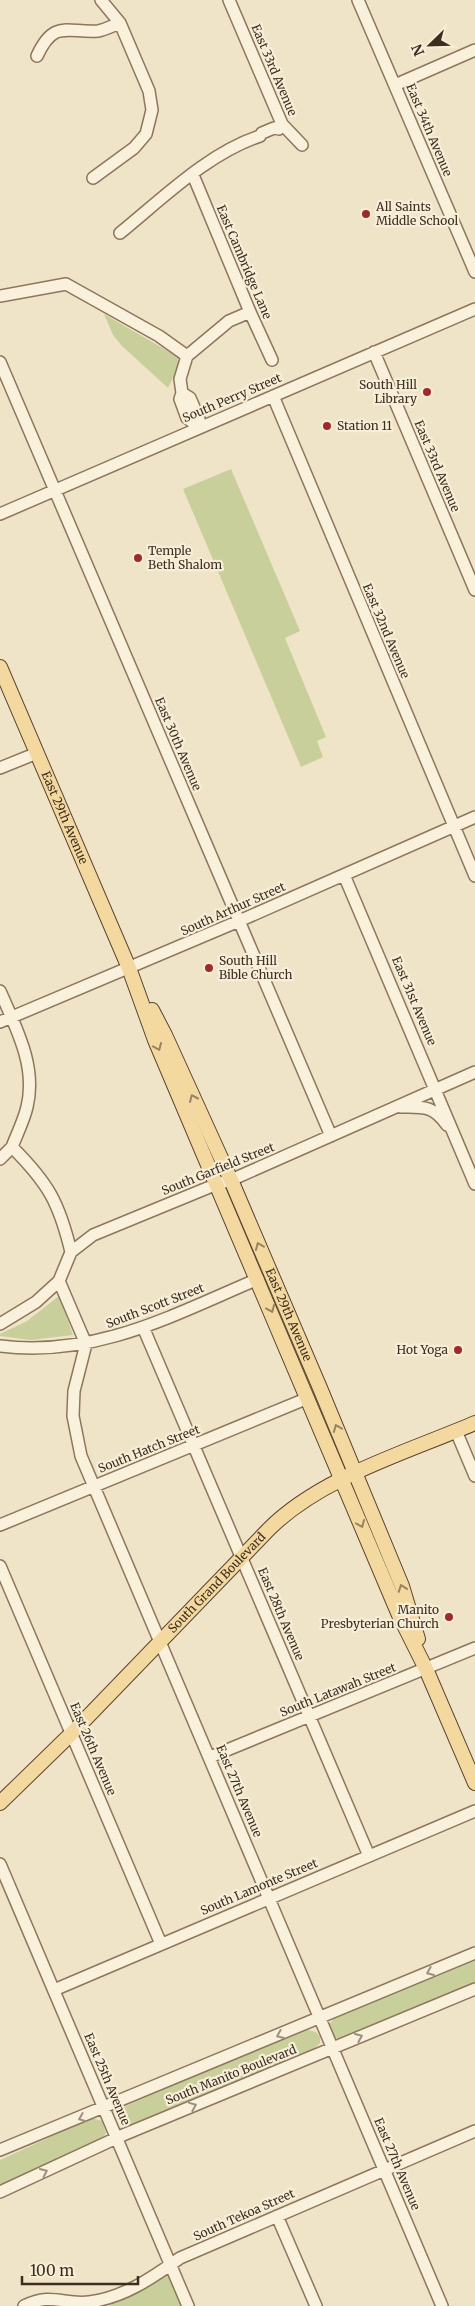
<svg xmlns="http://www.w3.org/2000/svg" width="475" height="2306" font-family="Merriweather,serif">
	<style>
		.green { fill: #c9cf9b }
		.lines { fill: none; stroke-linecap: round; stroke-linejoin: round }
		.minor-casing { stroke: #8d765c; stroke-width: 14 }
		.major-casing { stroke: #5b4430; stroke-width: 16 }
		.minor { stroke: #faf1dc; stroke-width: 11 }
		.major { stroke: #f3d9a0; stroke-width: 14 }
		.oneway { stroke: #988460 }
		.oneway2 { stroke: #9c907e }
		.poi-dot { fill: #9e2a2b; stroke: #f7eed8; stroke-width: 2 }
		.labels { text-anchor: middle; stroke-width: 4.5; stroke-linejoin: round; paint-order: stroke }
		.street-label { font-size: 12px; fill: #3d2e20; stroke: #f7eed8 }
		.poi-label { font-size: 12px; fill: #3d2e20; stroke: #f7eed8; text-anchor: start }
	</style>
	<rect width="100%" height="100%" fill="#f0e4c8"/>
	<path class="green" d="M 104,314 L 178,357 L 179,366 L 168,388 L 122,346 L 113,335 Z
		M 231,469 L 300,631 L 285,638 L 326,737 L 317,741 L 323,757 L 301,767 L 183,489 Z
		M 59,1296 L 73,1335 L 31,1340 L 0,1336 L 0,1334 L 27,1321 Z
		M 475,1958 L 475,1983 L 346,2039 L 335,2038 L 330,2032 L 328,2025 L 336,2017 Z
		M 305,2029 L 316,2032 L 320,2037 L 320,2043 L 312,2051 L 128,2128 C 117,2126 115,2117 121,2108 Z
		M 92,2118 L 102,2121 L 106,2133 L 102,2139 L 0,2186 L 0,2160 Z
		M 166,2276 L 171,2278 L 183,2306 L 109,2306 L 133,2295 Z"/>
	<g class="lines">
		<defs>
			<path id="minor" d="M 229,0 L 282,124 L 302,145
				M 358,0 L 475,272
				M 37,56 C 54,19 67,33 98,31 C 105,30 114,25 120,23
				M 395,85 L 475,50
				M 193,175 L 250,312 L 272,360
				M 93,178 L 134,148 L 146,134 L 152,110 L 149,91 L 120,23 L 101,0
				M 120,233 C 162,199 208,153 260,136 L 262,133 L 274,128 L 279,129
				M 0,296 L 66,284 L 159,336 L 187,356
				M 374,352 L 475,590
				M 0,362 L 331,1136
				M 182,393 L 190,398 L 199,419 L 195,424
				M 273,396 L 475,876
				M 197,428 L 195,424 L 187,418 L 180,399 L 182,393 L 180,379 L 187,356 L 229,321 L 250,312
				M 0,514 L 475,309
				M 0,768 L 37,753
				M 344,875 L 475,1184
				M 0,991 C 16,1028 37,1066 27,1107 C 24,1120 17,1134 12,1147 C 48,1183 59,1202 71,1252
				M 0,1022 L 239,921 L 475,817
				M 401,1107 C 423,1107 433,1105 447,1125
				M 0,1159 L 12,1147
				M 59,1281 L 86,1344 L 74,1391 L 73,1416 L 81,1456 L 442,2306
				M 0,1324 L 36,1302 L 59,1281 L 71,1252 L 93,1235 L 217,1184 L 231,1180 L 475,1072
				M 143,1327 L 369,1856
				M 0,1346 C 95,1358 173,1315 258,1279
				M 456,1431 L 475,1476
				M 0,1525 L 308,1398
				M 0,1566 L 161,1944
				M 210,1757 L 475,1648
				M 0,1864 L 188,2306
				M 54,1990 L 475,1811
				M 0,2150 L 475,1953
				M 0,2192 L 123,2135 L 475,1989
				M 277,2216 L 316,2306
				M 24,2306 C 52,2292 63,2305 89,2302 C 123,2298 152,2278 180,2258 L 475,2131"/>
			<g id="major">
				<path id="s1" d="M 0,667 L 129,968 L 155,1040 L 399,1615 L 426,1669 L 475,1783"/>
				<path id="s2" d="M 152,1010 L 165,1035 L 231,1180 L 320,1388 L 402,1586 L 418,1639"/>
				<path id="s3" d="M 0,1803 L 72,1733 L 269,1529 C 321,1477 408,1452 475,1423"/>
			</g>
		</defs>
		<use href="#minor" class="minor-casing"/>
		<use href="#major" class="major-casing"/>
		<use href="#minor" class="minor"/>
		<use href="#major" class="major"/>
	</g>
	<defs><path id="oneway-chevron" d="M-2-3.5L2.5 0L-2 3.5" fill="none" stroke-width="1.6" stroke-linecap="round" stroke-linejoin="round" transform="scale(1.25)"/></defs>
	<g class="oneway">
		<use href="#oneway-chevron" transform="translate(158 1047) rotate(67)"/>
		<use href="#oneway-chevron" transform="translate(193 1098) rotate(-114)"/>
		<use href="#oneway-chevron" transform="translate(259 1246) rotate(-113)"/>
		<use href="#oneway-chevron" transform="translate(271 1309) rotate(67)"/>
		<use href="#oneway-chevron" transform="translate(337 1428) rotate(-112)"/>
		<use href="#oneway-chevron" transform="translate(361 1524) rotate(67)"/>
		<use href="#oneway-chevron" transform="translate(402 1588) rotate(-110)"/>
	</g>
	<g class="oneway2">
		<use href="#oneway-chevron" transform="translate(430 1972) rotate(157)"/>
		<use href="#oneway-chevron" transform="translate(280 2035) rotate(157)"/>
		<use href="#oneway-chevron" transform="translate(359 2037) rotate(-23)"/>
		<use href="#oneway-chevron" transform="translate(193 2106) rotate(-22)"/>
		<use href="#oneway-chevron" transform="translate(82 2118) rotate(158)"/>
		<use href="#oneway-chevron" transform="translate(44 2172) rotate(-25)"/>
	</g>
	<g class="poi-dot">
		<circle cx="366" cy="214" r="5"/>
		<circle cx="427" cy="392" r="5"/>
		<circle cx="327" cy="426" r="5"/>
		<circle cx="138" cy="558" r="5"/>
		<circle cx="209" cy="968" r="5"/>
		<circle cx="458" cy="1350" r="5"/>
		<circle cx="449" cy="1617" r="5"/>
	</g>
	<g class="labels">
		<g class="street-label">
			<text transform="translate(274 70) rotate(67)" y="4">East 33rd Avenue</text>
			<text transform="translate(429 130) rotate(67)" y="4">East 34th Avenue</text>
			<text transform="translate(244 262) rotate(67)" y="4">East Cambridge Lane</text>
			<text transform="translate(232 398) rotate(-23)" y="4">South Perry Street</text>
			<text transform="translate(437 466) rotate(67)" y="4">East 33rd Avenue</text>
			<text transform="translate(386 631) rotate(67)" y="4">East 32nd Avenue</text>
			<text transform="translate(178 744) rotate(67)" y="4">East 30th Avenue</text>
			<text dy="4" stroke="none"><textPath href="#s1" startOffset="164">East 29th Avenue</textPath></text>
			<text transform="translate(233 909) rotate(-24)" y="4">South Arthur Street</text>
			<text transform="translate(414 1001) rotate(67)" y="4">East 31st Avenue</text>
			<text transform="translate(218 1169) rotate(-22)" y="4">South Garfield Street</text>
			<text transform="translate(155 1306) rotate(-21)" y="4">South Scott Street</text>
			<text dy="4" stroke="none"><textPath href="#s2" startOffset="334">East 29th Avenue</textPath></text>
			<text transform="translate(149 1449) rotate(-22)" y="4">South Hatch Street</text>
			<text dy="4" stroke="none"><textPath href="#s3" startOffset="309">South Grand Boulevard</textPath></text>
			<text transform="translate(281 1614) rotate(67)" y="4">East 28th Avenue</text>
			<text transform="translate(338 1690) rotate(-22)" y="4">South Latawah Street</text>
			<text transform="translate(93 1749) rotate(67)" y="4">East 26th Avenue</text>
			<text transform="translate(239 1791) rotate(67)" y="4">East 27th Avenue</text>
			<text transform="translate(259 1887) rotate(-23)" y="4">South Lamonte Street</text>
			<text transform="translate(231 2075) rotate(-22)" y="4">South Manito Boulevard</text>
			<text transform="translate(107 2079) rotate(67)" y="4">East 25th Avenue</text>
			<text transform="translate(397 2164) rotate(67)" y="4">East 27th Avenue</text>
			<text transform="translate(244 2215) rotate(-24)" y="4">South Tekoa Street</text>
		</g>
		<g class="poi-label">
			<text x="376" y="211">All Saints<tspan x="376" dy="14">Middle School</tspan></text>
			<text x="417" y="389" text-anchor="end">South Hill<tspan x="417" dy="14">Library</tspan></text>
			<text x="337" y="430">Station 11</text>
			<text x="148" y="555">Temple<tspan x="148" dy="14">Beth Shalom</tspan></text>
			<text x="219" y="965">South Hill<tspan x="219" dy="14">Bible Church</tspan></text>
			<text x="448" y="1354" text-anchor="end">Hot Yoga</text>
			<text x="439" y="1614" text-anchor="end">Manito<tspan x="439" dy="14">Presbyterian Church</tspan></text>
		</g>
	</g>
	<g transform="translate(430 45) rotate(247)" stroke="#f7eed8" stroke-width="4" paint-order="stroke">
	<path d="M0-4L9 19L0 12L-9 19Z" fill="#3d2e20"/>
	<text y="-8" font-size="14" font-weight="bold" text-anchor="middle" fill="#3d2e20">N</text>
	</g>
	<path d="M22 2276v8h116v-8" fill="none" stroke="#3d2e20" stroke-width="2.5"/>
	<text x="30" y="2276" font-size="15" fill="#3d2e20" stroke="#f7eed8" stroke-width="4" paint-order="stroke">100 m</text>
</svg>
